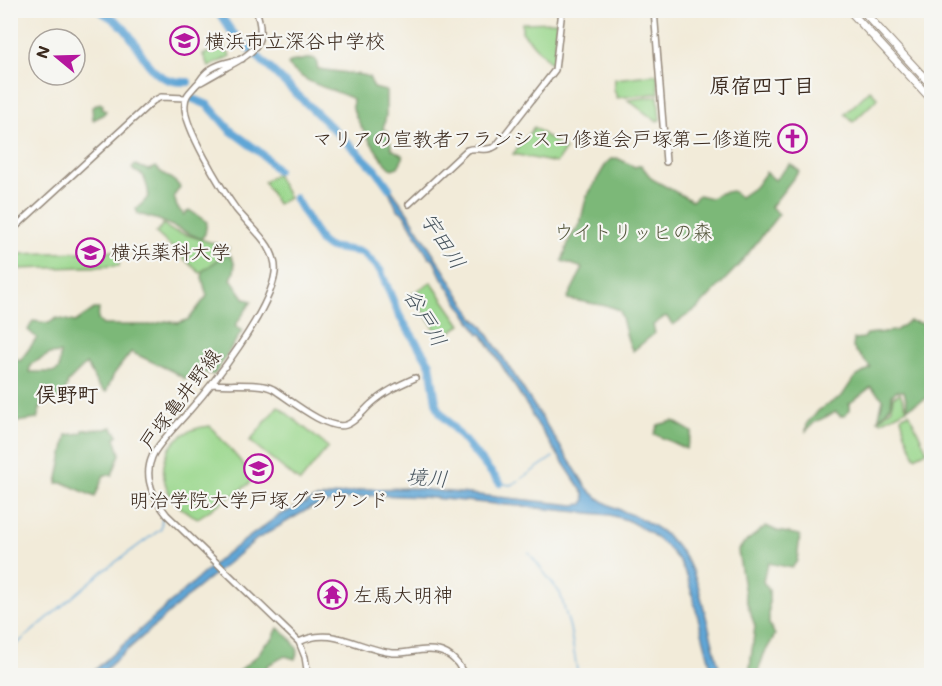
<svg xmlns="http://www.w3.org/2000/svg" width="942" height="686" font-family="Mali,'Klee One',sans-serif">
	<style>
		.green { fill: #9ad78c; stroke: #6a8055; stroke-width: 1.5 }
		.forest { fill: #7bb878; stroke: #5b714b; stroke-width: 1.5; fill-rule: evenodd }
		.water { fill: #61a6d6; stroke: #4e687a; stroke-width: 1.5 }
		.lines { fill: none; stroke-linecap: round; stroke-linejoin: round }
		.stream { stroke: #61a6d6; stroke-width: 1.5 }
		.river { stroke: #61a6d6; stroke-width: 8 }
		.secondary-casing { stroke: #968a7c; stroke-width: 8 }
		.highway-casing { stroke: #968a7c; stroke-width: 9 }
		.secondary { stroke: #fff; stroke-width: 5 }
		.highway { stroke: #fff; stroke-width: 7 }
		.labels { text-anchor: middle; stroke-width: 4.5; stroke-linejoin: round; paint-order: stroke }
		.poi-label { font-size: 20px; fill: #3b2a1e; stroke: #f6f6f2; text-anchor: start }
		.park-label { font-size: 20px; fill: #53553a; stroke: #f6f6f2 }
		.street-label { font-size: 20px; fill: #3b2a1e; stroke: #f6f6f2 }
		.neighbourhood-label { font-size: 21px; font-weight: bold; fill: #3b2a1e; stroke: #f6f6f2 }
		.water-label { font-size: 21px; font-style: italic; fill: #48555e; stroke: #f6f6f2 }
	</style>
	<rect width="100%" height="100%" fill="#f6f6f2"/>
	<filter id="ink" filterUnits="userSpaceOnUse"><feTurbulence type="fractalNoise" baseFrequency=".0167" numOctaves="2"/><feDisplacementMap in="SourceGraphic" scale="12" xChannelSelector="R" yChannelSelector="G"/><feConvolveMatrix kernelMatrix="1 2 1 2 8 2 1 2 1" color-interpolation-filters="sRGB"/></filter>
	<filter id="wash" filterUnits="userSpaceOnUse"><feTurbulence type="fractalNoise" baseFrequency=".008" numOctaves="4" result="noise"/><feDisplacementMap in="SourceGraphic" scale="24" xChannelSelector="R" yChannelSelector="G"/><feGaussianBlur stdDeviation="1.35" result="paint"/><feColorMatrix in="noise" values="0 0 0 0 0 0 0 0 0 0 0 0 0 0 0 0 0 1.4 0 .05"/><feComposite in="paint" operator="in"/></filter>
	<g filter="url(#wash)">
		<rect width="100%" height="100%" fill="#f2ebd9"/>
		<path class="green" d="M 557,22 L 554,61 L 553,66 L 522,32 L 522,23 Z
			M 222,45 L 231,56 L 209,67 L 203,55 Z
			M 657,74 L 659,93 L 617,98 L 614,89 L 615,79 Z
			M 870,90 L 878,98 L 853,122 L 845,114 Z
			M 658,96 L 660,120 L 656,121 L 628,100 Z
			M 534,127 L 565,150 L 556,163 L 513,154 Z
			M 276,174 L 289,198 L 277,204 L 264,182 Z
			M 163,224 L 171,230 L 229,248 L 226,254 L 200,273 L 156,233 Z
			M 114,251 L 118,253 L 119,266 L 16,269 L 12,262 L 17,254 Z
			M 431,282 L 461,325 L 441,338 L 412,294 Z
			M 900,393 L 907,409 L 881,422 L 880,419 L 892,408 L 893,397 Z
			M 278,406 L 328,447 L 300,482 L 250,441 Z
			M 909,413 L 927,451 L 915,457 L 905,433 L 901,417 Z
			M 210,426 L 250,472 L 251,480 L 249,484 L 198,518 C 147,497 154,430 210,426 Z"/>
		<path class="forest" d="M 312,58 L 316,60 L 318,69 L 362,75 L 369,77 L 374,88 L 386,91 L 386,116 L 383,129 L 387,131 L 392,149 L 402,155 L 403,158 L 398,167 L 392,169 C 382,162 355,120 353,108 C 352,105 353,102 353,99 C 329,87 307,86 288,65 L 290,62 Z
			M 100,103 L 103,105 L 102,109 L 106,111 L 103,115 L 93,120 L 92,107 Z
			M 617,158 L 635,167 L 641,165 L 652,179 L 692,201 L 699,195 L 711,198 L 721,193 L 732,191 L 740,197 L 756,186 L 766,172 L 775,180 L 790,164 L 799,171 L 771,207 L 779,214 L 739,265 L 699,307 L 673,325 L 666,316 L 653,325 L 655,333 L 633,351 C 625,338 625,325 620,311 L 612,307 L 567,299 L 583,268 L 562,261 L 570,238 L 580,224 L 586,198 L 606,164 L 611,159 Z
			M 135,165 L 148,170 L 156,167 C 164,177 172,176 180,187 L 174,196 L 177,207 L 184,215 L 189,210 L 207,222 L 205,234 L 201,239 L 159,220 L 138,214 L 136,209 C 153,195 150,195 143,175 L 134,171 L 132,168 Z
			M 226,254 L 230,255 C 236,263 236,269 231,279 L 245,299 L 252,301 L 235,326 L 242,331 L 214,375 L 203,372 L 185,379 L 172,371 L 131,352 L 114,374 L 106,392 C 92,383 95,375 86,364 L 68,382 L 64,396 L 41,406 L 37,419 L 11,423 L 11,355 L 20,361 L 37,338 L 28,330 L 33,321 L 49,323 L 57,318 L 75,322 L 94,309 L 99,309 L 98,320 L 103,325 L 151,325 L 166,321 L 178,323 L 189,319 L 207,296 L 202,278 L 203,271 ZM 60,353 L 59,369 L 55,372 L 29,372 L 31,364 L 50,354 Z
			M 909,321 L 931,325 L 931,396 L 908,408 L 904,391 L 896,391 L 892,395 L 891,405 L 878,421 L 883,399 L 871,387 L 849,404 L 849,411 L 845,416 L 840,416 L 836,412 L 815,422 L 806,431 L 807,423 L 819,410 L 842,396 L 854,378 L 871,368 L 853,348 L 854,339 L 864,338 L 867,334 L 895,331 Z
			M 673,421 L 692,432 L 686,449 L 654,434 L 658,425 Z
			M 112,427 L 118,435 L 115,438 L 120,454 L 112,475 L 104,475 L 95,497 L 64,483 L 57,483 L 67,435 L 82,433 L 83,430 L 106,429 Z
			M 766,526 L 777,531 L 800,535 L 797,561 L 792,568 L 769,563 L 765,571 L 763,582 L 769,590 L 769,624 L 775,635 L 764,654 L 757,675 L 749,675 L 755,626 L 746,600 L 738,551 L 743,544 Z
			M 278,628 L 290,638 L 298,650 L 295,659 L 285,656 L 268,665 L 262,675 L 234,675 L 258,655 L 264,645 L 272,640 Z"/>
		<path class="water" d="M 383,178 L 408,213 L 474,318 L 482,325 L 587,488 C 601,504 622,510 641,519 C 669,532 688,556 698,585 L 721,675 L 713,675 L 688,579 L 680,562 L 667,547 L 649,532 L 627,520 L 610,515 L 422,497 L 378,495 L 338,500 L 310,508 L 257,539 L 194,591 L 99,675 L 88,676 L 223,556 L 278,516 L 314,499 L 367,489 L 412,488 L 574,505 L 583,504 L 585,500 L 584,494 L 532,416 L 531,412 L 487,342 L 482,334 L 479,334 L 442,278 L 433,259 L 429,258 L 404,214 L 397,209 Z"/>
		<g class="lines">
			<path class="stream" d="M 500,483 L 510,485 L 515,483 L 553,457
				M 529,553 L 560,593 L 570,628 L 578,676
				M 10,650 L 102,572 L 161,529 L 162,517"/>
			<path class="river" d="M 99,10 C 107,16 117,20 123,27 C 145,51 147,84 188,82
				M 217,10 L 232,32 L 376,170 L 389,188
				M 191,98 L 208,105 L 230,130 L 261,153 L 277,170
				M 295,198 L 321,242 L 328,247 L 362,252 L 380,270 L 400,317 L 430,364 L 436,402 L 440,412 L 500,483"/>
		</g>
	</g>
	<g filter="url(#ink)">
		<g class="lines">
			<defs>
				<path id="secondary" d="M 654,10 L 666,162
					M 242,59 C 229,62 213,64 204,75 C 201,78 200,82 196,85 C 191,91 185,95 185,104 C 182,125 223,191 236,209 C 251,228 278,247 275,273 C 270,311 214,383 189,411 C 179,423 157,444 152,457 C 143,478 154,499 167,515 L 299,642 L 305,657 L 308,676
					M 201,82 C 210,77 219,72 227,67 C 254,53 268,43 256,10
					M 409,204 L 467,150 C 477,146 486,153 496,146 L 555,70 L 562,10
					M 10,232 L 153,101 L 161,97 L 186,98
					M 213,384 C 230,386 259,382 273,389 C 289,399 327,431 346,425 C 356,422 364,410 371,404 C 384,392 399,385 415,378
					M 299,642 C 332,625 360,650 393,653 C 408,654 423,647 438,651 C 451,654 460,664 464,676"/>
				<path id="highway" d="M 849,10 L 932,100
					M 862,10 L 932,86"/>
			</defs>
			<use href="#secondary" class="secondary-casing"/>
			<use href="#highway" class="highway-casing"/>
			<use href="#secondary" class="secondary"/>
			<use href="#highway" class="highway"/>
		</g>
	</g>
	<defs>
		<symbol id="school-ring" viewBox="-11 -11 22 22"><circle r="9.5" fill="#f6f6f2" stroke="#b5179e" stroke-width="1.5"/><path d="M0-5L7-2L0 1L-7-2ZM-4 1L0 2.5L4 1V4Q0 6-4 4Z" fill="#b5179e"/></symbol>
		<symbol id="church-ring" viewBox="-11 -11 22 22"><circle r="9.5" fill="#f6f6f2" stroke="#b5179e" stroke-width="1.5"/><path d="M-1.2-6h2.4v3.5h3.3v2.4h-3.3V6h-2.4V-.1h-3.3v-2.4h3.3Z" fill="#b5179e"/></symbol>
		<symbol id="university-ring" viewBox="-11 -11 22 22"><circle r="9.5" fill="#f6f6f2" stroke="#b5179e" stroke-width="1.5"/><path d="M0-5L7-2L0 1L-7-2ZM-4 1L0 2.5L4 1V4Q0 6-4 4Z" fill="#b5179e"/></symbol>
		<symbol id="temple-ring" viewBox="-11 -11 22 22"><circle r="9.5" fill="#f6f6f2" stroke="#b5179e" stroke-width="1.5"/><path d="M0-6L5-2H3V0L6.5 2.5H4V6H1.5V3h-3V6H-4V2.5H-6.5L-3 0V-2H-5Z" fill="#b5179e"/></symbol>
	</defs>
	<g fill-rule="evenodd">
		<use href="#school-ring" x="168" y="24" width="33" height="33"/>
		<use href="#church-ring" x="776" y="122" width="33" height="33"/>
		<use href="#university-ring" x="74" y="236" width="33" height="33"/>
		<use href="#university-ring" x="242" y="452" width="33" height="33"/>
		<use href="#temple-ring" x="316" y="578" width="33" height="33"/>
	</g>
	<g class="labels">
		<g class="poi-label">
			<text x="205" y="48">横浜市立深谷中学校</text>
			<text x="772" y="146" text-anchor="end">マリアの宣教者フランシスコ修道会戸塚第二修道院</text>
			<text x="111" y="259">横浜薬科大学</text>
			<text x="259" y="507" text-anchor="middle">明治学院大学戸塚グラウンド</text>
			<text x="353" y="602">左馬大明神</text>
		</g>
		<g class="park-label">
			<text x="633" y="239">ウイトリッヒの森</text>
		</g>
		<g class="street-label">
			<text transform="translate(180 399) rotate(-53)" y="7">戸塚亀井野線</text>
		</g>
		<g class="neighbourhood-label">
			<text x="762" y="93">原宿四丁目</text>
			<text x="67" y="402">俣野町</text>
		</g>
		<g class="water-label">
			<text transform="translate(443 241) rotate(57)" y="7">宇田川</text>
			<text transform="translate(425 318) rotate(60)" y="7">谷戸川</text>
			<text transform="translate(427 478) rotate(4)" y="7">境川</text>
		</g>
	</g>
	<rect width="942" height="686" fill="none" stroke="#f6f6f2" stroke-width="36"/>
	<g transform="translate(57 57) rotate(289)"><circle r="28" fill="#f6f6f2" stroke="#aba49d" stroke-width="1.5"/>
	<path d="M0-4.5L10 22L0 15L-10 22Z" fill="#b5179e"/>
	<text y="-9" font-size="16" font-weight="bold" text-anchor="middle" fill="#3b2a1e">N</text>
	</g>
</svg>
